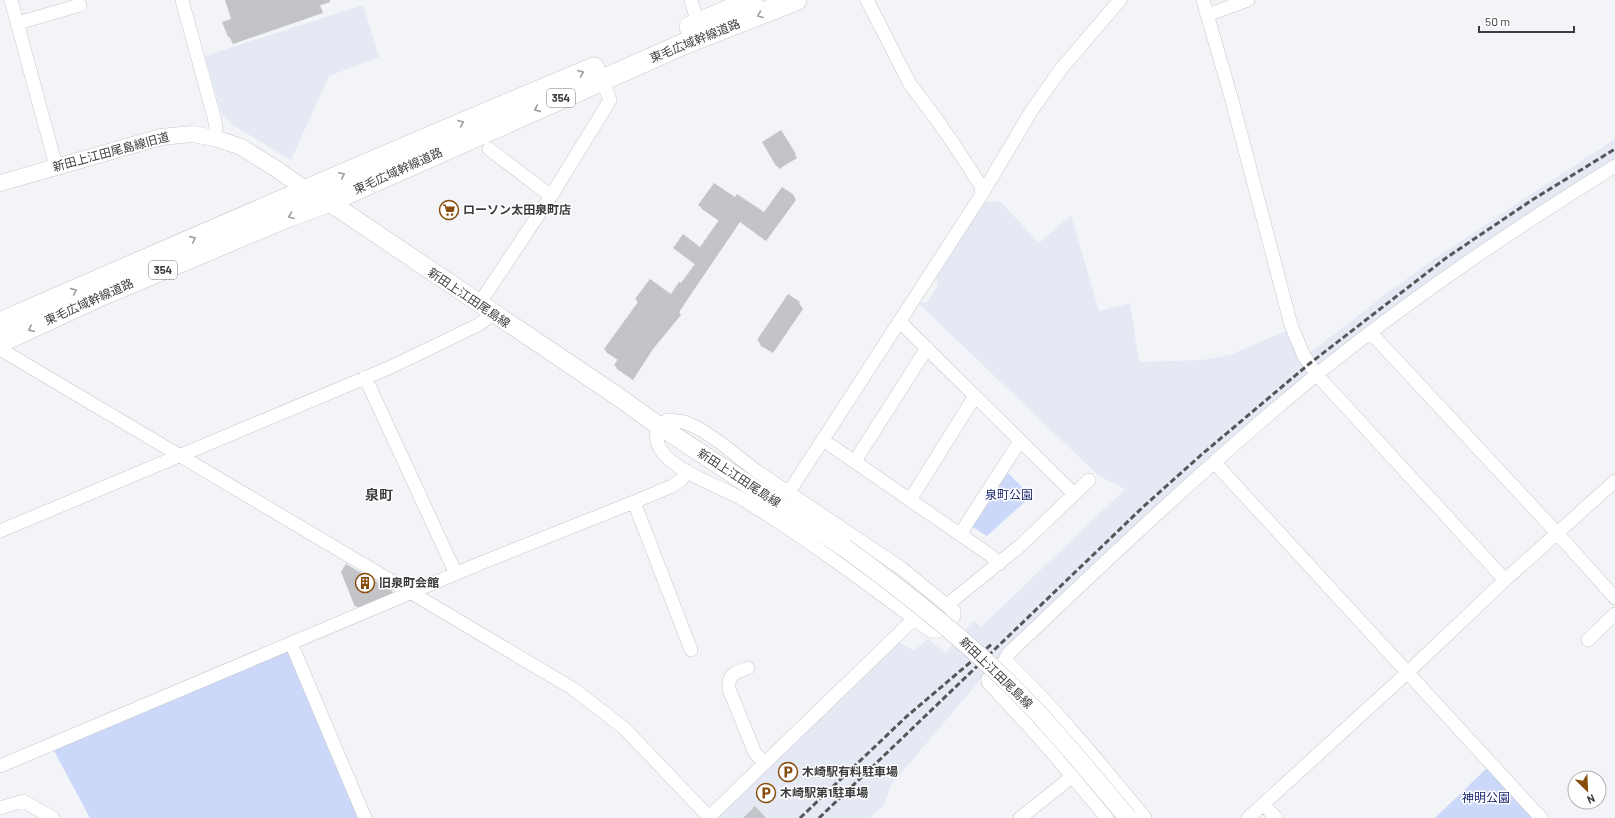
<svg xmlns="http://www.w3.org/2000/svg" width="1615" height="818" font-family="Barlow,'Noto Sans JP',sans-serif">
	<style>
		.built { fill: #e5e9f4 }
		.park { fill: #cbd8f9 }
		.shadow { fill: #0003 }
		.building { fill: #c2c4c7 }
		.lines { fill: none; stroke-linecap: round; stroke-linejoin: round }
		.minor-casing { stroke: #c6c8cb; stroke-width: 14 }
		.tertiary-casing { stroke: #c6c8cb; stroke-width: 17 }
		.secondary-casing { stroke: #c6c8cb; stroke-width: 19 }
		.trunk-casing { stroke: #c6c8cb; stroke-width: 22 }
		.minor { stroke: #fff; stroke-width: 13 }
		.tertiary { stroke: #fff; stroke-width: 16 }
		.secondary { stroke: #fff; stroke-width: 18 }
		.trunk { stroke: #fff; stroke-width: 21 }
		.rail { stroke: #565658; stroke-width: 3; stroke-dasharray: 6 3; stroke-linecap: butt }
		.secondary-bridge-casing { stroke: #c6c8cb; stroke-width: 19; stroke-linecap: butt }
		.secondary-bridge { stroke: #fff; stroke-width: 18 }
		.oneway { stroke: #9e9e9e }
		.labels { text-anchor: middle; stroke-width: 3; stroke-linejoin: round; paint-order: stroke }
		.shield { fill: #fff; stroke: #767678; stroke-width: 1 }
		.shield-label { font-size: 11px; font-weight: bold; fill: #3c3c3e }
		.street-label { font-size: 12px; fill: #3c3c3e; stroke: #fff }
		.poi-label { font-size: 12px; font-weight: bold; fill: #3c3c3e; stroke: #fff; text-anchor: start }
		.park-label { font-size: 12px; fill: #19266d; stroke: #fff }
		.quarter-label { font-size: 14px; font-weight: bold; fill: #3c3c3e; stroke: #fff }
	</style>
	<rect width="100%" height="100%" fill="#f3f4f8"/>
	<path class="built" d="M 363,5 L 379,57 L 329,76 L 291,160 L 233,125 L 221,113 L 205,56 Z
		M 1615,139 L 1615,160 L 1320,366 L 1317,365 L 1309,356 L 1310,353 L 1382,297 L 1434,259 L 1522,200 Z
		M 1000,201 L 1039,243 L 1071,215 L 1099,311 L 1130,303 L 1139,362 L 1201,360 L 1230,355 L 1288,330 L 1294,349 L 1309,375 L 1206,460 L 1014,640 L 891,785 L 884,805 L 870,818 L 714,818 L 898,642 L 914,650 L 928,639 L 945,653 L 974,620 L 981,627 L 1125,489 L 1099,476 L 919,304 L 920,302 L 927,303 L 938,284 L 935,274 L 983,202 Z"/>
	<path class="park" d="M 1006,471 L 1031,496 L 987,536 L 971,526 Z
		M 290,649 L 360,818 L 90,818 L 53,749 Z
		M 1487,768 L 1535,818 L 1435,818 Z"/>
	<path class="shadow" d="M 226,0 L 318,0 L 323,13 L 233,44 L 229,36 L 232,19 Z
		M 781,131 L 797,158 L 779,169 L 763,142 Z
		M 782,188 L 794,196 L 796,200 L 766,241 L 740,222 L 679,312 L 681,315 L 653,349 L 633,380 L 617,369 L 615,365 L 618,360 L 607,353 L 605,349 L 638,303 L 636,299 L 671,295 L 696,265 L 677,251 L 675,248 L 701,248 L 719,221 L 702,209 L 699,205 L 735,198 L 764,214 Z
		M 788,295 L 799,303 L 803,309 L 773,353 L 761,346 L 758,340 Z
		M 347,565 L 392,592 L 396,597 L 360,613 L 342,572 Z"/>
	<path class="building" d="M 225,0 L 330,0 L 330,2 L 228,37 L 222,22 L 231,19 Z
		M 781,130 L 796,154 L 776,166 L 762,142 Z
		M 714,183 L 735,197 L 737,194 L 764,212 L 782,187 L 794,195 L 764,238 L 737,219 L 677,309 L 680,311 L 652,346 L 631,377 L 614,365 L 618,359 L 604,349 L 638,302 L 635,299 L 650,279 L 671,294 L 679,282 L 681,283 L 695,264 L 673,248 L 683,234 L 700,247 L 719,220 L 698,205 Z
		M 788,294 L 800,302 L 769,348 L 757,340 Z
		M 346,564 L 393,591 L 355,607 L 341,572 Z
		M 755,806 L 766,818 L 743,818 Z"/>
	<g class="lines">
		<defs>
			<path id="minor" d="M 11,0 L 56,166
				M 182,0 L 214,117 L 216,127 L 215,138
				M 691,0 L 698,24
				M 867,0 L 910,84 L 937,120 L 955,146 L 981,186 L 982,194
				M 1203,0 L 1233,104 L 1291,325 L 1304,356 L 1317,375 L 1505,580
				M 1206,12 L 1213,13 L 1248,0
				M 18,23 L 80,5
				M 489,149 L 551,196
				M 479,304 L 551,196 L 607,105 L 610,100 L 602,80
				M 899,321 L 1074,494
				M 1371,333 L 1558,534 L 1615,598
				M 0,349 L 572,688 L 624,728 L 709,817
				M 365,377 L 456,574
				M 668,420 L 684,422 L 700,429 L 722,444 L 755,470 L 901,568 L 950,608 L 954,611 L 954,616 C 947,624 942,633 931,631 C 870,586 809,540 744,500 C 718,485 683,476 663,453 C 656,444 655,435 658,425 Z
				M 823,440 L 990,555 L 999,564
				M 855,461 L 927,348
				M 1214,462 L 1541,818
				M 789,492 L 982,194 L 1032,110 L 1061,69 L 1120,0
				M 910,500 L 975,396
				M 634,502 L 691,650
				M 0,531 L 391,367 L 478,325 L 485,320 L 492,313
				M 960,534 L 1020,441
				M 947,605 L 1021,545 L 1089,480
				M 1588,640 L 1615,614
				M 291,643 L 365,818
				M 1005,660 C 1056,709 1100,763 1145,818
				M 748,668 C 734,673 728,673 729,689 L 755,753 L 764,763
				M 0,766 L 481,563 L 634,502 L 672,486 L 681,480 L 687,471
				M 1263,804 L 1276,818
				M 0,808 L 23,801 L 53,818
				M 708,818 L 914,619
				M 1020,818 L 1078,772
				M 1107,818 L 1045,744 L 988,682 L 988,679 L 1005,660 L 1008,654 C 1109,558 1209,463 1316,375 C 1411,298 1512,230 1615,166
				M 1248,818 L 1407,673 L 1505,580 L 1615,481"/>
			<path id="tertiary" d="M 0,183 L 161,137 L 192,134 L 215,138 L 241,147 L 275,168 L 306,190"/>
			<path id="secondary" d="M 318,197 L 341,210 L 623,400 L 649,419 L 845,548"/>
			<path id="trunk" d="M 690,27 L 752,0
				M 0,323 C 197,237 395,151 594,68
				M 0,342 L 97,297 L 289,216 L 328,202 L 686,43 L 796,0"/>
		</defs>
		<use href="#minor" class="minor-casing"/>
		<use href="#tertiary" class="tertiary-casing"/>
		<use href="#secondary" class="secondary-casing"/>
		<use href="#trunk" class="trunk-casing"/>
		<use href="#minor" class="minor"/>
		<use href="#tertiary" class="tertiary"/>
		<use href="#secondary" class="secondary"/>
		<use href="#trunk" class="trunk"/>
		<path class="rail" d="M 800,818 L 906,717 L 993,643
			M 819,818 L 1143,507 L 1201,455 L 1309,364 L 1446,258 L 1532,200 L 1615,149"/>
		<defs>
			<path id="secondary-bridge" d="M 845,548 C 898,587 950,627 998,673 C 1045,717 1086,768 1128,818"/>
		</defs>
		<use href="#secondary-bridge" class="secondary-bridge-casing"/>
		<use href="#secondary-bridge" class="secondary-bridge"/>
	</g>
	<defs><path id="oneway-chevron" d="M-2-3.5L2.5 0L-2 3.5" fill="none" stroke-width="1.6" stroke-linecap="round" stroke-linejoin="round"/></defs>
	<g class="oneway">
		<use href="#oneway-chevron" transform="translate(760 15) rotate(159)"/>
		<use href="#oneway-chevron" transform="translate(581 73) rotate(-22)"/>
		<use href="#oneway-chevron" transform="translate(537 109) rotate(156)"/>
		<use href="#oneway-chevron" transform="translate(461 123) rotate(-23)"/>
		<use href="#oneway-chevron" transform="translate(342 175) rotate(-25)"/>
		<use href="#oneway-chevron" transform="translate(291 216) rotate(159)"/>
		<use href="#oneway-chevron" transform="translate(193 239) rotate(-24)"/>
		<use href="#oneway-chevron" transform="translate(74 291) rotate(-24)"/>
		<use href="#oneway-chevron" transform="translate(31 329) rotate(154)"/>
	</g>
	<defs>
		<symbol id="supermarket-ring" viewBox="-11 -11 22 22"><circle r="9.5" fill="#fff" stroke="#884c0b" stroke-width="1.5"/><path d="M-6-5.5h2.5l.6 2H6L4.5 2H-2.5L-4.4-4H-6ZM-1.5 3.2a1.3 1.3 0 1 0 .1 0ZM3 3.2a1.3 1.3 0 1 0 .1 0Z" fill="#884c0b"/></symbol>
		<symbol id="building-ring" viewBox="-11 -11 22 22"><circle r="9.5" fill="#fff" stroke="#884c0b" stroke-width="1.5"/><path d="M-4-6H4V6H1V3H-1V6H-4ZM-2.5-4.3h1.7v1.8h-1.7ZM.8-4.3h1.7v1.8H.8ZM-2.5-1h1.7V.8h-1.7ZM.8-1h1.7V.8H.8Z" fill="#884c0b"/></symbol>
		<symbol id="parking-ring" viewBox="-11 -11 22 22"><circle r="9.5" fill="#fff" stroke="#884c0b" stroke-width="1.5"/><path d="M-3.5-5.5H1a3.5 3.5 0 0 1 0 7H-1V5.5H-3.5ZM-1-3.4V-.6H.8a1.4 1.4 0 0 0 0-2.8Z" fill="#884c0b"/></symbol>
	</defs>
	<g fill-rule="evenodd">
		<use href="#supermarket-ring" x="438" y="199" width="22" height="22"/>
		<use href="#building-ring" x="354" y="572" width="22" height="22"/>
		<use href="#parking-ring" x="777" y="761" width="22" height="22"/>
		<use href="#parking-ring" x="755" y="782" width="22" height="22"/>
	</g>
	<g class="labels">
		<g class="shield">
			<rect x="547" y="89" width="28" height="18" rx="3"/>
			<rect x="149" y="261" width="28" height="18" rx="3"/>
		</g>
		<g class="shield-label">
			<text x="561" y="102">354</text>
			<text x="163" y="274">354</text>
		</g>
		<g class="street-label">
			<text transform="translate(695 41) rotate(-22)" y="4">東毛広域幹線道路</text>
			<text transform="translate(111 152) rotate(-15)" y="4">新田上江田尾島線旧道</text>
			<text transform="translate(398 171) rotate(-24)" y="4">東毛広域幹線道路</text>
			<text transform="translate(469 298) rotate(34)" y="4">新田上江田尾島線</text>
			<text transform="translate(89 302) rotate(-24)" y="4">東毛広域幹線道路</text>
			<text transform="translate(739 478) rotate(33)" y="4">新田上江田尾島線</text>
			<text transform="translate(996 673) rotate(44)" y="4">新田上江田尾島線</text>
		</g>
		<g class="poi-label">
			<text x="463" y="214">ローソン太田泉町店</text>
			<text x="379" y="587">旧泉町会館</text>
			<text x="802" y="776">木崎駅有料駐車場</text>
			<text x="780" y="797">木崎駅第1駐車場</text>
		</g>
		<g class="park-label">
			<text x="1009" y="499">泉町公園</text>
			<text x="1486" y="802">神明公園</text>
		</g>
		<g class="quarter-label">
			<text x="379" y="500">泉町</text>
		</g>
	</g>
	<g transform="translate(1587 790) rotate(156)"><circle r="19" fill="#ffffff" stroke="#b1b1b2"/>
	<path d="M0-3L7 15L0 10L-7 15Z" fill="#884c0b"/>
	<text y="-6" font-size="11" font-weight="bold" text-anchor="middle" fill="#3c3c3e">N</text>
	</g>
	<path d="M1479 26v6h95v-6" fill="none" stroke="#3c3c3e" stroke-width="2"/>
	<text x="1485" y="26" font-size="12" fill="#3c3c3e" stroke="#ffffff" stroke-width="3" paint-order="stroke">50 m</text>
</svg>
